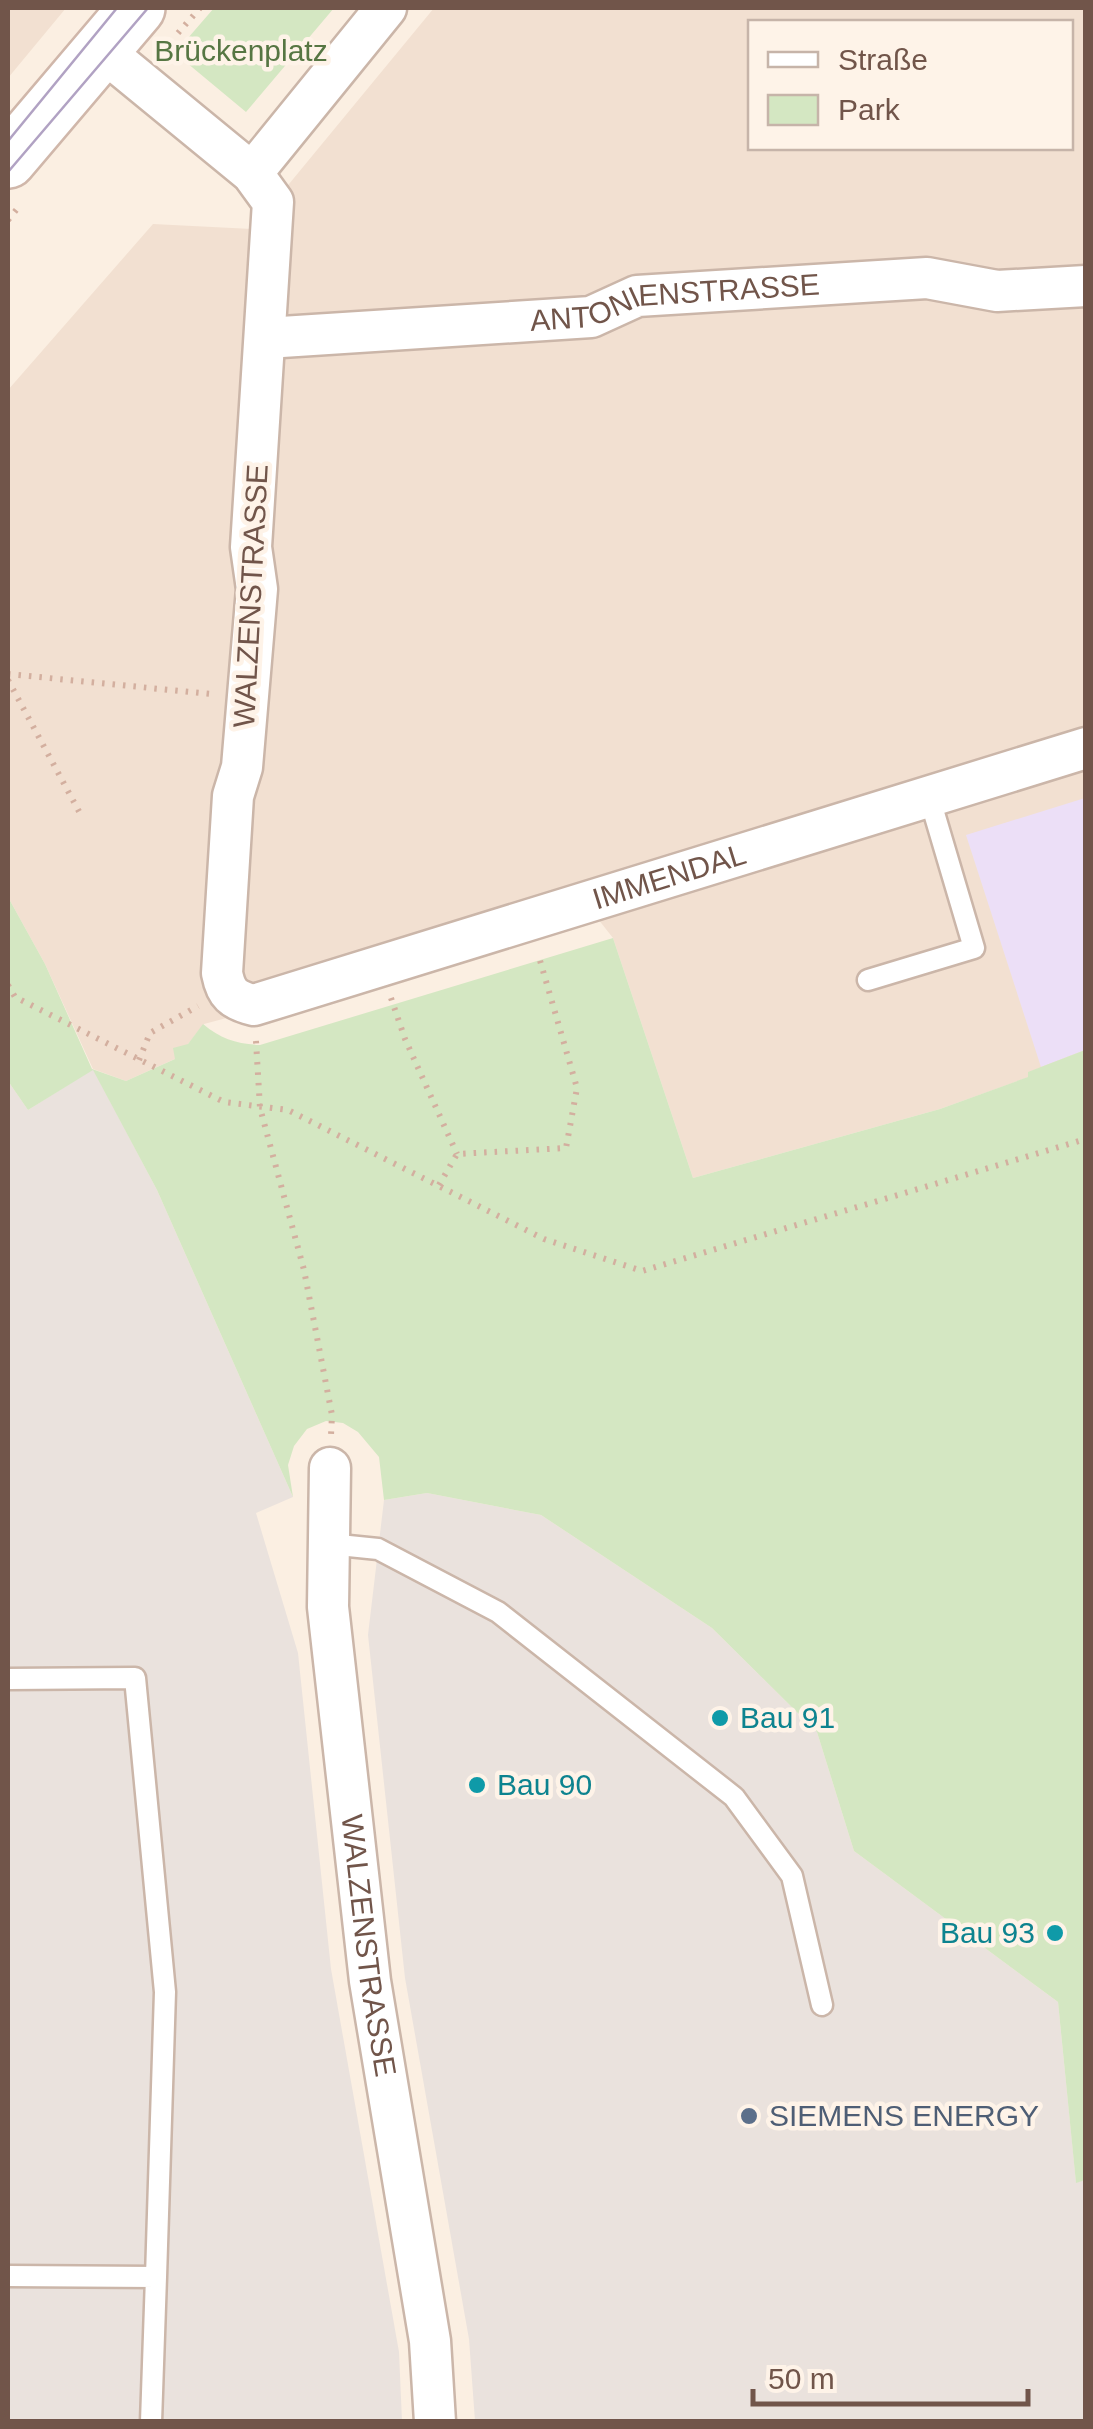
<svg xmlns="http://www.w3.org/2000/svg" width="1093" height="2429" font-family="Helvetica,sans-serif">
	<style>
		.residential { fill: #f2e0d1; fill-rule: evenodd }
		.industrial { fill: #eae2dd }
		.education { fill: #ecdff7 }
		.green { fill: #d4e7c2 }
		.lines { fill: none; stroke-linecap: round; stroke-linejoin: round }
		.lane-casing { stroke: #cbb6a9; stroke-width: 25 }
		.street-casing { stroke: #cbb6a9; stroke-width: 45 }
		.secondary-casing { stroke: #d0b7aa; stroke-width: 60 }
		.path { stroke: #d3af9f; stroke-width: 6; stroke-dasharray: 2.5 8; stroke-linecap: butt }
		.lane { stroke: #fff; stroke-width: 20 }
		.street { stroke: #fff; stroke-width: 40 }
		.secondary { stroke: #fff; stroke-width: 55 }
		.tram { stroke: #b1a2c3; stroke-width: 2.5 }
		.culture-dot { fill: #0f9aa8; stroke: #fef3e8; stroke-width: 4 }
		.service-dot { fill: #5c6f8a; stroke: #fef3e8; stroke-width: 4 }
		.labels { text-anchor: middle; stroke-width: 9; stroke-linejoin: round; paint-order: stroke }
		.park-label { font-size: 30px; fill: #567643; stroke: #fef3e8 }
		.street-label { font-size: 30px; fill: #71554a; stroke: #fef3e8 }
		.culture-label { font-size: 30px; fill: #0d838f; stroke: #fef3e8; text-anchor: start }
		.service-label { font-size: 30px; fill: #4e5e75; stroke: #fef3e8; text-anchor: start }
	</style>
	<rect width="100%" height="100%" fill="#fbefe2"/>
	<path class="residential" d="M 8,8 L 66,8 L 8,78 Z
		M 434,8 L 1085,8 L 1085,1050 L 1028,1073 L 1029,1077 L 940,1109 L 693,1178 L 613,938 L 598,919 L 204,1024 L 177,1058 L 126,1081 L 93,1069 L 45,964 L 8,897 L 8,390 L 153,224 L 252,229 ZM 750,22 L 1070,22 L 1070,148 L 750,148 Z"/>
	<path class="industrial" d="M 93,1069 L 157,1190 L 293,1497 L 256,1513 L 298,1653 L 331,1969 L 399,2352 L 402,2421 L 8,2421 L 8,1081 L 28,1110 Z
		M 427,1493 L 541,1515 L 712,1628 L 817,1732 L 854,1851 L 1058,2002 L 1076,2182 L 1085,2180 L 1085,2421 L 475,2421 L 469,2339 L 405,1978 L 368,1635 L 384,1500 Z"/>
	<path class="education" d="M 1085,798 L 1085,1050 L 1041,1067 L 966,835 Z"/>
	<path class="green" d="M 214,8 L 334,8 L 246,112 L 175,53 Z
		M 8,897 L 45,964 L 92,1069 L 126,1081 L 175,1059 L 173,1048 L 188,1044 L 203,1024 C 221,1039 237,1044 260,1045 L 613,938 L 693,1178 L 940,1109 L 1028,1077 L 1028,1072 L 1085,1050 L 1085,2180 L 1076,2183 L 1058,2002 L 854,1851 L 817,1732 L 712,1628 L 541,1515 L 427,1493 L 384,1500 L 379,1457 L 358,1432 L 343,1423 L 326,1421 L 307,1429 L 294,1446 L 288,1465 L 293,1497 L 157,1190 L 93,1070 L 28,1110 L 8,1081 Z"/>
	<g class="lines">
		<defs>
			<path id="lane" d="M 868,980 L 974,948 L 929,796
				M 329,1544 L 378,1549 L 498,1612 L 734,1797 L 792,1876 L 822,2005
				M 8,1679 L 135,1678 L 165,1992 L 156,2277
				M 8,2276 L 156,2277 L 151,2422"/>
			<g id="street">
				<path id="s1" d="M 102,50 L 252,173 L 273,202 L 251,547 L 257,589 L 242,767 L 233,796 L 222,973 C 226,994 233,1000 254,1005 L 1086,748"/>
				<path d="M 252,173 L 386,8"/>
				<path id="s2" d="M 266,338 L 591,317 L 637,296 L 927,278 L 997,291 L 1086,286"/>
				<path id="s3" d="M 330,1468 L 328,1607 L 370,1981 L 430,2341 L 435,2422"/>
			</g>
			<path id="secondary" d="M 8,160 L 137,8"/>
		</defs>
		<use href="#lane" class="lane-casing"/>
		<use href="#street" class="street-casing"/>
		<use href="#secondary" class="secondary-casing"/>
		<path class="path" d="M 178,33 L 200,8
			M 8,220 L 21,204
			M 8,674 L 211,694
			M 8,680 L 82,817
			M 8,985 L 15,997 L 224,1102 L 288,1110 L 544,1239 L 642,1271 L 1086,1139
			M 391,998 L 405,1039 L 457,1154
			M 256,1041 L 260,1108 L 304,1270 L 332,1415 L 331,1435
			M 139,1060 L 150,1033 L 198,1006
			M 439,1185 L 457,1154 L 566,1148 L 577,1088 L 539,957"/>
		<use href="#lane" class="lane"/>
		<use href="#street" class="street"/>
		<use href="#secondary" class="secondary"/>
		<path class="tram" d="M 8,141 L 117,8
			M 8,172 L 148,8"/>
	</g>
	<g class="culture-dot">
		<circle cx="720" cy="1718" r="10"/>
		<circle cx="477" cy="1785" r="10"/>
		<circle cx="1055" cy="1933" r="10"/>
	</g>
	<circle class="service-dot" cx="749" cy="2116" r="10"/>
	<g class="labels">
		<g class="park-label">
			<text x="241" y="61">Brückenplatz</text>
		</g>
		<g class="street-label">
			<text dy="10" stroke="none"><textPath href="#s2" startOffset="412">ANTONIENSTRASSE</textPath></text>
			<text transform="translate(251 596) rotate(-87)" y="10">WALZENSTRASSE</text>
			<text dy="10" stroke="none"><textPath href="#s1" startOffset="1488">IMMENDAL</textPath></text>
			<text dy="10" stroke="none"><textPath href="#s3" startOffset="480">WALZENSTRASSE</textPath></text>
		</g>
		<g class="culture-label">
			<text x="740" y="1728">Bau 91</text>
			<text x="497" y="1795">Bau 90</text>
			<text x="1035" y="1943" text-anchor="end">Bau 93</text>
		</g>
		<g class="service-label">
			<text x="769" y="2126">SIEMENS ENERGY</text>
		</g>
	</g>
	<rect width="1093" height="2429" fill="none" stroke="#71554a" stroke-width="20"/>
	<rect x="748" y="20" width="325" height="130" fill="#fef3e8" stroke="#c6b4a9" stroke-width="2.5"/>
	<rect x="768" y="52" width="50" height="15" fill="#ffffff" stroke="#c6b4a9" stroke-width="2.5"/>
	<text x="838" y="70" font-size="30" fill="#71554a">Straße</text>
	<rect x="768" y="95" width="50" height="30" fill="#d4e7c2" stroke="#c6b4a9" stroke-width="2.5"/>
	<text x="838" y="120" font-size="30" fill="#71554a">Park</text>
	<path d="M753 2389v15h275v-15" fill="none" stroke="#71554a" stroke-width="5"/>
	<text x="768" y="2389" font-size="30" fill="#71554a" stroke="#fef3e8" stroke-width="8" paint-order="stroke">50 m</text>
</svg>
